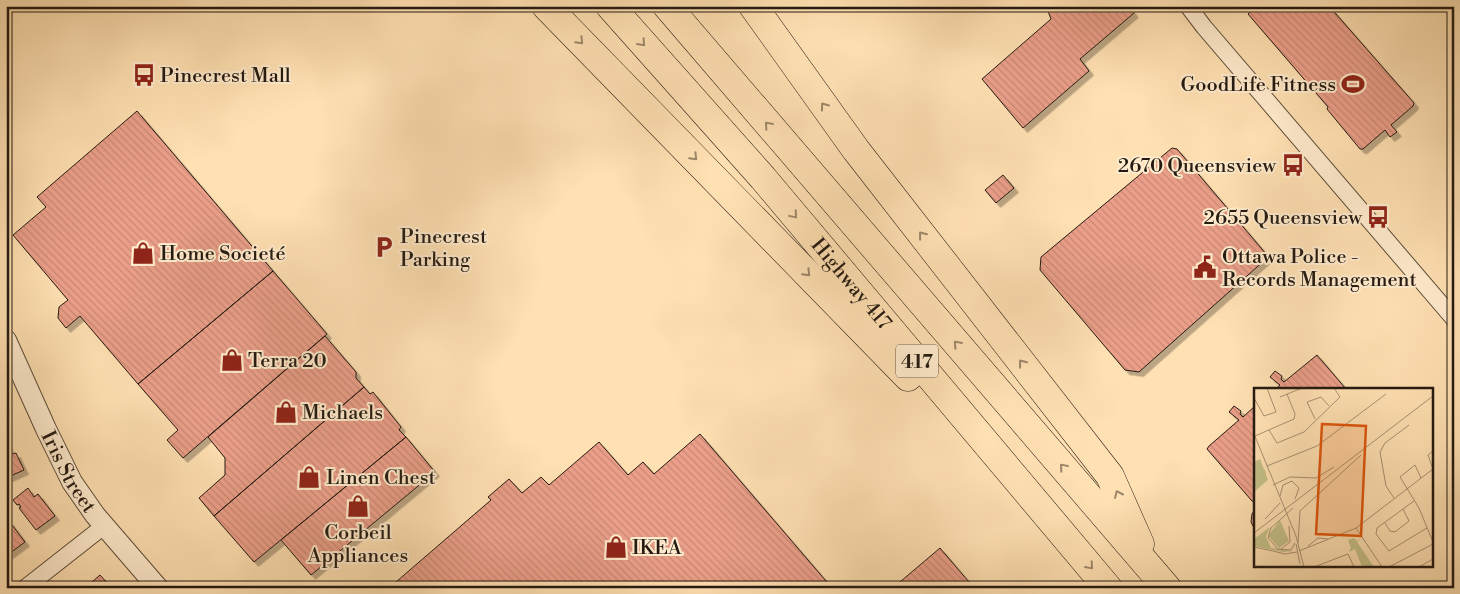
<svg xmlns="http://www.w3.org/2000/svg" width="1460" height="594" font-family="'Libre Bodoni',serif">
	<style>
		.building { fill: url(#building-back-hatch); stroke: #241a11; filter: url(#shadow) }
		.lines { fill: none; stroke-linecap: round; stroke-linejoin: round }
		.minor-casing { stroke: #5b4c39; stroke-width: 18 }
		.tertiary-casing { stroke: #5b4c39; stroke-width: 22 }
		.motorway-casing { stroke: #241a11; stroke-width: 29 }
		.minor { stroke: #ffebcd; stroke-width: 16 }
		.tertiary { stroke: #ffebcd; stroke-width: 20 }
		.motorway { stroke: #ffe0b2; stroke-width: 28 }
		.oneway { stroke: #9c876a }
		.labels { text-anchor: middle; stroke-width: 4; stroke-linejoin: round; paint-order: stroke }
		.shield { fill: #ffebcd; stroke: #665949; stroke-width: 1 }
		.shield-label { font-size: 19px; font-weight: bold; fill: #241a11 }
		.poi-label { font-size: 20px; fill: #241a11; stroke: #ffebcd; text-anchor: start }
		.street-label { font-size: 20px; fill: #241a11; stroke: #ffebcd }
		.inset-road { fill: none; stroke: #a79172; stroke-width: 1 }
		.view { fill: #de560c; fill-opacity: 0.15; stroke: #de560c; stroke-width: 2.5 }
		.inset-edge { fill: none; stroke: #241a11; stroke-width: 2.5 }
	</style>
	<defs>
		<pattern id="building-back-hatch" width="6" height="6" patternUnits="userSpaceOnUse" patternTransform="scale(1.25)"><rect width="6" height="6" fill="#eb9f89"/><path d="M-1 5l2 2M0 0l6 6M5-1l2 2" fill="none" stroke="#c98875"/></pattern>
		<filter id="shadow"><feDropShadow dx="4.5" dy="4.5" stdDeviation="0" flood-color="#0004"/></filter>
	</defs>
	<rect width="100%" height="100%" fill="#ffe0b2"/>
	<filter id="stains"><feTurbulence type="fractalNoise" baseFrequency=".004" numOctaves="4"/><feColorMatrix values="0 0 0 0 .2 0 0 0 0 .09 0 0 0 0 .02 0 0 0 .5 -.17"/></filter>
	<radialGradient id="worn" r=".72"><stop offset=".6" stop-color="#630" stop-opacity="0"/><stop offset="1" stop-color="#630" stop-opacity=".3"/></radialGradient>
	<path class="building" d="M 1046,6 L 1128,6 L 1134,13 L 1080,59 L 1089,71 L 1023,128 L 982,79 L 1051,19 Z
		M 1258,6 L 1329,6 L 1414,103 L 1413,106 L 1391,125 L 1397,132 L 1390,137 L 1385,130 L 1363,149 L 1360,149 L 1327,109 L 1328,107 L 1248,14 Z
		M 137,111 L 273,271 L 138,384 L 80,316 L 66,328 L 58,318 L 59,307 L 68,300 L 13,235 L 46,207 L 37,197 Z
		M 1172,148 L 1177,149 L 1267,255 L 1266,259 L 1139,372 L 1125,370 L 1040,270 L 1041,257 Z
		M 1003,175 L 1014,188 L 996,203 L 985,190 Z
		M 273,271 L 327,334 L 183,458 L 167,440 L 178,430 L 138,384 Z
		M 325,336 L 356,372 L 356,378 L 364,387 L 214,516 L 199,498 L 225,475 L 225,458 L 208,437 Z
		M 1317,355 L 1346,389 L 1276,389 L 1280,385 L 1270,377 L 1275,371 L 1282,376 L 1281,379 L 1284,382 Z
		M 364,387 L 370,394 L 373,392 L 401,427 L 399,430 L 406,437 L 254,562 L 214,516 Z
		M 1234,406 L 1241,411 L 1240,414 L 1243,417 L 1255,406 L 1255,502 L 1252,501 L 1207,449 L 1209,446 L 1239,420 L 1229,412 Z
		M 700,434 L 832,588 L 389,588 L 491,500 L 488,497 L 509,479 L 522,493 L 541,477 L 549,485 L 599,442 L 628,475 L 643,462 L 654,474 Z
		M 406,437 L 435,472 L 311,575 L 281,540 Z
		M 6,442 L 12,454 L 16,453 L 24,470 L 6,478 Z
		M 28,488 L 34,497 L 38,494 L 55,516 L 36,530 L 19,508 L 21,507 L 19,504 L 17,505 L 13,500 Z
		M 1255,509 L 1255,530 L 1251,522 L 1252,514 Z
		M 9,521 L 25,542 L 6,556 L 6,522 Z
		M 940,548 L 974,588 L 895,588 L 894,587 Z
		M 100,575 L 109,585 L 111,583 L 114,588 L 85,588 Z"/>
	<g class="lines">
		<defs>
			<path id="minor" d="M 1188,6 L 1204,27 L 1454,319
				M 25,588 L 104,526"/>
			<g id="tertiary">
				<path id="s1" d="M 6,340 L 46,429 L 72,482 L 95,515 L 158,588"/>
			</g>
			<g id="motorway">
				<path d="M 546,6 L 908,377"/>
				<path id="s2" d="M 610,6 L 763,178 L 1108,588"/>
				<path d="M 667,6 L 1167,588"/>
				<path d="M 753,6 L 856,150 L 1110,476 L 1140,544"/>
			</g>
		</defs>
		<use href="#minor" class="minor-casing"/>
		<use href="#tertiary" class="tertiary-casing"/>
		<use href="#motorway" class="motorway-casing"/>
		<use href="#minor" class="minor"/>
		<use href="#tertiary" class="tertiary"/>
		<use href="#motorway" class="motorway"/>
	</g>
	<defs><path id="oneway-chevron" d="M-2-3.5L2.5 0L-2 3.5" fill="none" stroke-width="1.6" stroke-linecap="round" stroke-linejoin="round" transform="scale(1.25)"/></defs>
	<g class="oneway">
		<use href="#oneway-chevron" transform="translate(580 41) rotate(46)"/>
		<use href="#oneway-chevron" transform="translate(642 43) rotate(48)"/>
		<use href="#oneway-chevron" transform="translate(824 106) rotate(-126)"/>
		<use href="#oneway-chevron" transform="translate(768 125) rotate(-131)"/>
		<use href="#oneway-chevron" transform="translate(694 157) rotate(46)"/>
		<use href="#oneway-chevron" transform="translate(794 215) rotate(50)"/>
		<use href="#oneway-chevron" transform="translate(922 235) rotate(-128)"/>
		<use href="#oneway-chevron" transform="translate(807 273) rotate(46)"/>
		<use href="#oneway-chevron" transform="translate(957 344) rotate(-131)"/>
		<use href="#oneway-chevron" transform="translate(1022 363) rotate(-128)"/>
		<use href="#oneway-chevron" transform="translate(1063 467) rotate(-131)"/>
		<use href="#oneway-chevron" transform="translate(1118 494) rotate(-114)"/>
		<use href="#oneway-chevron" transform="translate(1090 566) rotate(49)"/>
	</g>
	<defs>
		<symbol id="bus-bare" viewBox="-9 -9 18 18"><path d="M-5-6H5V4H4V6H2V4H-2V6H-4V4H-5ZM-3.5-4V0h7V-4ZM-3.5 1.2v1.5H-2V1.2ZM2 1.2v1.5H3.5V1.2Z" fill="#8f2418" stroke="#ffebcd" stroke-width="2.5" paint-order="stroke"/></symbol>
		<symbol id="stadium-bare" viewBox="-9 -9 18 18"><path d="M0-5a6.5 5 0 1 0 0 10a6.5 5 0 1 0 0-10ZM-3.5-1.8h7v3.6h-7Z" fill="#8f2418" stroke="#ffebcd" stroke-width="2.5" paint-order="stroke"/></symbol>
		<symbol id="parking-bare" viewBox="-9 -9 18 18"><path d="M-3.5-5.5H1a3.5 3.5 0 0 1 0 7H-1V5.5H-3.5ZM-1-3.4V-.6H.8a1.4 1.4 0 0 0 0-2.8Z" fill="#8f2418" stroke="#ffebcd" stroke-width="2.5" paint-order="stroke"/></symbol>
		<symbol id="shop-bare" viewBox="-9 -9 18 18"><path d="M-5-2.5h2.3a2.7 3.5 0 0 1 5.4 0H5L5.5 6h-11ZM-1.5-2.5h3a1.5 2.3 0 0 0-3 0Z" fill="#8f2418" stroke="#ffebcd" stroke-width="2.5" paint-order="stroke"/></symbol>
		<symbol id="civic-bare" viewBox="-9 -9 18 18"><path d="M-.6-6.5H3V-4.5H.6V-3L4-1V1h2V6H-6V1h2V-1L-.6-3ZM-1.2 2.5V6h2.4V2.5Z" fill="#8f2418" stroke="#ffebcd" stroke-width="2.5" paint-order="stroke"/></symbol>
	</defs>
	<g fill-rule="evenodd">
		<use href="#bus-bare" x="128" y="59" width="32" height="32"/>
		<use href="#stadium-bare" x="1337" y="68" width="32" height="32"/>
		<use href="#bus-bare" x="1277" y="149" width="32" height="32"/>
		<use href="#bus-bare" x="1362" y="201" width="32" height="32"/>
		<use href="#parking-bare" x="368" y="231" width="32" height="32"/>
		<use href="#shop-bare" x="127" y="237" width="32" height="32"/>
		<use href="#civic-bare" x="1189" y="251" width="32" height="32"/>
		<use href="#shop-bare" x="216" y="344" width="32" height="32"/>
		<use href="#shop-bare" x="270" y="396" width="32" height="32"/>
		<use href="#shop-bare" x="293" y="461" width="32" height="32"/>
		<use href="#shop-bare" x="342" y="490" width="32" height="32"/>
		<use href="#shop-bare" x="600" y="531" width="32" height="32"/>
	</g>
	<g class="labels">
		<rect class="shield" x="896" y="344.5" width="42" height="33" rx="4"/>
		<g class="shield-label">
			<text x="917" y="368">417</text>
		</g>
		<g class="poi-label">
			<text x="160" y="82">Pinecrest Mall</text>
			<text x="1336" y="91" text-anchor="end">GoodLife Fitness</text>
			<text x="1276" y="172" text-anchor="end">2670 Queensview</text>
			<text x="1362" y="224" text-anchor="end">2655 Queensview</text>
			<text x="400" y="243">Pinecrest<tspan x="400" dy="23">Parking</tspan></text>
			<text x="160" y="260">Home Societé</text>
			<text x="1222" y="263">Ottawa Police -<tspan x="1222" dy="23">Records Management</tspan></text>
			<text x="248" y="367">Terra 20</text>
			<text x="302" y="419">Michaels</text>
			<text x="326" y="484">Linen Chest</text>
			<text x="358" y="539" text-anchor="middle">Corbeil<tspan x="358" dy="23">Appliances</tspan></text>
			<text x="632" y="554">IKEA</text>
		</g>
		<g class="street-label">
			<text dy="7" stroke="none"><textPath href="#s2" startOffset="368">Highway 417</textPath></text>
			<text dy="7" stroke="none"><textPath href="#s1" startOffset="146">Iris Street</textPath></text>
		</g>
	</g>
	<g transform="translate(1254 388)">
		<rect width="179" height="179" fill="#ffe0b2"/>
		<path d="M 26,132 L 35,153 L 25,160 L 14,148 ZM 16,139 L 12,149 L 17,160 L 39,163 L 29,164 L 0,158 L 0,151 Z" fill="#c5c189"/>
		<path d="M 6,71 L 14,92 L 0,104 L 0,74 ZM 100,150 L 103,153 L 107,151 L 103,154 L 120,179 L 108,179 L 101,161 L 95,164 L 97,160 L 94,152 Z" fill="#c5c189"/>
		<path d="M-2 86a7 7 0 1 1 14 0a7 7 0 1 1-14 0Z" fill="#c5c189"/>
		<path class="inset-road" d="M 26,9 L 48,0M 0,10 L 10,28 L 22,24 L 13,0M 61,31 L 53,14 L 67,9 L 75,18M 15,42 L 23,55 L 50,44 L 86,9 L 80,0M 0,46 L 42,148 L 50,179M 1,48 L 40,31 L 41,26 L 33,6M 13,78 L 63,58 L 132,6M 167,90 L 161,77 L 146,89 L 165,120 L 179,154M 19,97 L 36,89 L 62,90 L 80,79M 26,108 L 29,97 L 38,93 L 45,100 L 41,111M 140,110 L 132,98 L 126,64 L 131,55 L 155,37M 160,113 L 123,140 L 122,146 L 135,163 L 173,140M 39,120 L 17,140 L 14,150 L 24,161 L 37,162 L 41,155M 11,131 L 26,115M 131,135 L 136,143 L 141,144 L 155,133 L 149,121M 102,140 L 128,179M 0,145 L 179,8M 44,155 L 46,123 L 107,67M 42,156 L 46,176M 54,158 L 64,150 L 74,151M 0,159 L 19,163M 27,161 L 36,154 L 35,138M 19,163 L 31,166 L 43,164M 45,163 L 102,140 L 179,81 L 174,67 L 179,63M 60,179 L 94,166 L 100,179M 135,179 L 179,156M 165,179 L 179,171"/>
		<path class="view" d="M 68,36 L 112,38 L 107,148 L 62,146 Z"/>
		<rect width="179" height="179" class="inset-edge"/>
	</g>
	<rect width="1460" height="594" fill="none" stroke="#ffe0b2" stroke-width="25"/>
	<rect x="8" y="8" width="1445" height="579" fill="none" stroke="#241a11" stroke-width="2.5"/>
	<rect x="12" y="12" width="1435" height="569" fill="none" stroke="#241a11"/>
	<rect width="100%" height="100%" filter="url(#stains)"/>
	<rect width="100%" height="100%" fill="url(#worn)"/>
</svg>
